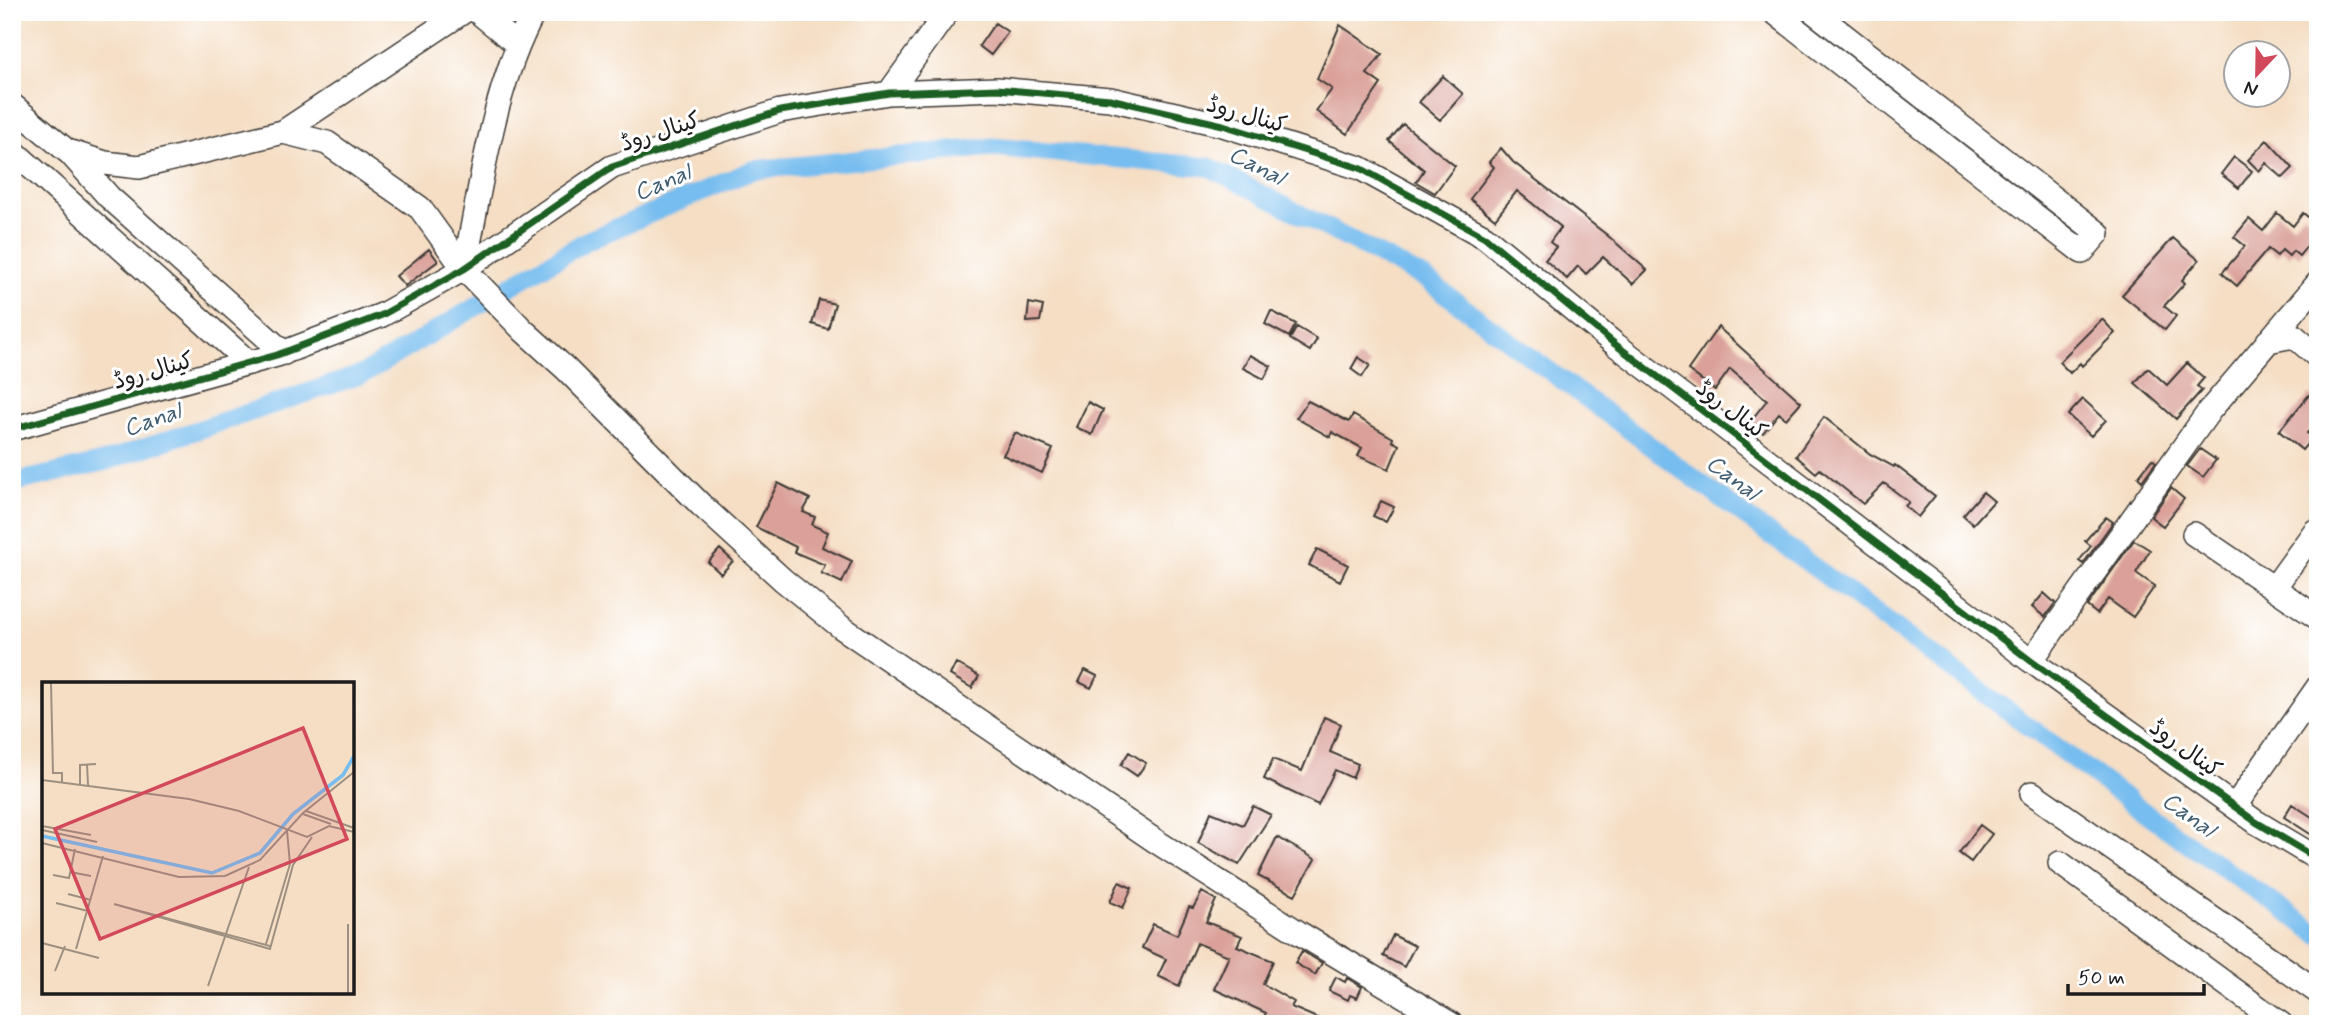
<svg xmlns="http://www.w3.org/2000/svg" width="2330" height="1036" font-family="Mynerve,'Playpen Sans Arabic',sans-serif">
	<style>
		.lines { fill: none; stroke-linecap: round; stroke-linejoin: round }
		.canal { stroke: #77bdef; stroke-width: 19 }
		.building { fill: #daa099 }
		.minor-casing { stroke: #3d3935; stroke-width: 26 }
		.minor { stroke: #fff; stroke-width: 23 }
		.cycleway-casing { stroke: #fff; stroke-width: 11 }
		.cycleway { stroke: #1b5e20; stroke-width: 7 }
		.labels { text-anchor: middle; stroke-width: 6; stroke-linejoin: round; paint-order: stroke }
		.street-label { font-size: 23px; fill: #1c1c1c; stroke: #fff }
		.water-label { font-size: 24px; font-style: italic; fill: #405c70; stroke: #fff }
		.inset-river { fill: none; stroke: #77bdef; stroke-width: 3.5 }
		.inset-road { fill: none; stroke: #9e9081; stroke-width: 2 }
		.view { fill: #d1495b; fill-opacity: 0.15; stroke: #d1495b; stroke-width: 3.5 }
		.inset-edge { fill: none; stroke: #1c1c1c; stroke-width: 3.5 }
	</style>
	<rect width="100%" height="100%" fill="#fff"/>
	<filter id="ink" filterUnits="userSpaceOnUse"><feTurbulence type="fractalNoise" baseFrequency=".0143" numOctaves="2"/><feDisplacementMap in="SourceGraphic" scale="14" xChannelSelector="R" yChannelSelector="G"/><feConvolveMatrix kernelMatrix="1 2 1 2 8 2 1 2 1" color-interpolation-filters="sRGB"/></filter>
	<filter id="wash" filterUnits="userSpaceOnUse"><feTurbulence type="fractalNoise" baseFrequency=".00686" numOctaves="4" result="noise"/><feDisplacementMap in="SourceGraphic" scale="28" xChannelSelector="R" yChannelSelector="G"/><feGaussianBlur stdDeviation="1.57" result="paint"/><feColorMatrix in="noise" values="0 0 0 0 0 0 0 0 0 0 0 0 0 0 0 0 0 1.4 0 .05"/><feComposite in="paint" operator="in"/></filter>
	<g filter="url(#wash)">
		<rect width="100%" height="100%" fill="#f5dec4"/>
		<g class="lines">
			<path class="canal" d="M 12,483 L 103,462 L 363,374 L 586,241 L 753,170 L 993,147 L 1209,167 L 1424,278 L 2174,834 L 2318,934"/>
		</g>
		<g id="blocks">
			<path class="building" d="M 995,23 L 1008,32 L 991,55 L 979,46 Z
				M 1340,25 L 1382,54 L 1367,74 L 1381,84 L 1347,134 L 1316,111 L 1332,89 L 1317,79 Z
				M 1443,76 L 1463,94 L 1440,120 L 1419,102 Z
				M 1403,124 L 1455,166 L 1435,193 L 1416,182 L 1424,170 L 1389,141 Z
				M 2267,140 L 2293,168 L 2283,178 L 2266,163 L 2259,171 L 2248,160 Z
				M 1501,148 L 1513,162 L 1607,235 L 1647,270 L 1633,284 L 1603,257 L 1586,274 L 1578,266 L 1567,279 L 1545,260 L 1556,247 L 1550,242 L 1561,227 L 1517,191 L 1495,219 L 1470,199 L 1494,167 L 1489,162 Z
				M 2234,157 L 2252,171 L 2239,188 L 2221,174 Z
				M 2277,213 L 2293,226 L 2303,213 L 2318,225 L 2318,232 L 2299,256 L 2293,251 L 2289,256 L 2282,250 L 2277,256 L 2268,249 L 2237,286 L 2222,273 L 2245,246 L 2234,237 L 2249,219 L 2263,231 Z
				M 2173,238 L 2199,260 L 2182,280 L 2185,283 L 2164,306 L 2176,316 L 2165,330 L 2122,295 Z
				M 429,249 L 438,261 L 405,286 L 396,276 Z
				M 819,300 L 835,304 L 828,329 L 812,324 Z
				M 1029,303 L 1043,306 L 1040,321 L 1027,322 Z
				M 1271,311 L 1296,324 L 1289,337 L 1265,324 Z
				M 2102,319 L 2115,333 L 2082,366 L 2080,363 L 2070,373 L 2059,362 Z
				M 1297,327 L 1317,339 L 1310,351 L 1290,339 Z
				M 1718,327 L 1801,402 L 1786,419 L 1779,413 L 1763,433 L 1749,423 L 1767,400 L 1730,369 L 1715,390 L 1688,370 Z
				M 1250,355 L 1271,366 L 1264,379 L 1243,368 Z
				M 1358,357 L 1370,365 L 1362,377 L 1351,369 Z
				M 2187,363 L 2204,378 L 2197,386 L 2202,390 L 2176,419 L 2135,383 L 2148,368 L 2167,385 Z
				M 2309,395 L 2318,402 L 2318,420 L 2307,433 L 2313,437 L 2302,450 L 2279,431 Z
				M 2083,399 L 2106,420 L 2091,436 L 2068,415 Z
				M 1308,401 L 1349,422 L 1353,415 L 1393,438 L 1392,441 L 1399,445 L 1389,469 L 1358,456 L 1362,448 L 1332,432 L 1330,437 L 1296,418 Z
				M 1088,402 L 1103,410 L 1092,435 L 1076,427 Z
				M 1824,417 L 1870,454 L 1894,467 L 1895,465 L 1935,496 L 1918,517 L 1905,506 L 1909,502 L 1884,483 L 1863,504 L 1820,469 L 1816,473 L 1796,456 Z
				M 1015,433 L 1053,449 L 1042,473 L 1003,455 Z
				M 2200,449 L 2216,460 L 2203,477 L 2187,466 Z
				M 2152,459 L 2156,462 L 2142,481 L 2138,477 Z
				M 778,483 L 810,499 L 803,512 L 815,517 L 812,525 L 828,532 L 822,547 L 852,561 L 842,583 L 821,573 L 825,565 L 794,552 L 796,547 L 756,527 Z
				M 2171,488 L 2184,499 L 2163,526 L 2151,517 Z
				M 1983,492 L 1994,501 L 1973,524 L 1963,515 Z
				M 1381,501 L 1394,507 L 1386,522 L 1373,516 Z
				M 2106,517 L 2113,522 L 2083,564 L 2079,561 L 2091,546 L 2085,541 Z
				M 2134,540 L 2150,550 L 2136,573 L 2155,586 L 2133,617 L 2108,599 L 2097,614 L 2087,606 Z
				M 720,549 L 733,561 L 721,574 L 708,562 Z
				M 1317,549 L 1348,565 L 1340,581 L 1309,565 Z
				M 2044,593 L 2055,603 L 2045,617 L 2032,607 Z
				M 956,663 L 979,676 L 972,688 L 950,675 Z
				M 1085,670 L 1097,676 L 1091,688 L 1079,682 Z
				M 1324,717 L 1341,724 L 1330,752 L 1358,764 L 1352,778 L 1335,770 L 1318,805 L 1264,779 L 1273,759 L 1302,771 Z
				M 1129,752 L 1146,763 L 1137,776 L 1121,765 Z
				M 2292,804 L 2318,821 L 2318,839 L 2284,817 Z
				M 1253,806 L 1271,815 L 1239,865 L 1198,843 L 1211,812 L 1243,825 Z
				M 1980,825 L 1992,834 L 1971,862 L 1959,853 Z
				M 1277,837 L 1315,859 L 1295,895 L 1258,876 Z
				M 1119,882 L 1132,888 L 1123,908 L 1110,902 Z
				M 1202,892 L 1216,900 L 1206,922 L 1242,936 L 1237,946 L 1273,961 L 1263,984 L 1294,1002 L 1291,1007 L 1331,1024 L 1260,1024 L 1266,1013 L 1214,989 L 1229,956 L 1197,943 L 1179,986 L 1158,976 L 1166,959 L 1142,948 L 1153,924 L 1177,935 L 1189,907 L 1193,908 Z
				M 1393,935 L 1415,946 L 1404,967 L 1383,956 Z
				M 1302,951 L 1322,963 L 1315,975 L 1295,963 Z
				M 1336,977 L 1345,982 L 1347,978 L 1362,987 L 1357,998 L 1350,995 L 1348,1000 L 1329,991 Z"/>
		</g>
	</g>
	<g filter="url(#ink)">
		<use href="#blocks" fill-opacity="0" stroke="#3d3935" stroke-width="2"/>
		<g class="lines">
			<defs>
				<path id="minor" d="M 478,12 L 517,44
					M 1774,12 L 2082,252 L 2098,233 L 1814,12
					M 889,93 L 947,12
					M 12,105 L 67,151 L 105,163 L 139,167 L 283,132 L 327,143 L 420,208 L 464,269 L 524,331 L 566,369 L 701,505 L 783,580 L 841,627 L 1154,840 L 1299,933 L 1451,1024
					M 283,132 L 463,12
					M 12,150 L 249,363
					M 69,152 L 109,197 L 284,353
					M 464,269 C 482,183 492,90 534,12
					M 2268,341 L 2294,336 L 2318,357
					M 12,429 L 277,355 L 382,315 L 464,269 L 612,167 L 780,111 L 889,93 L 997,89 L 1110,99 L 1223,125 L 1360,168 L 1485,237 L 1616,345 L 2031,661 L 2256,822 L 2318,859
					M 2194,534 L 2318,618
					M 2274,588 L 2315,531
					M 2031,661 L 2210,410 L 2318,283
					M 2032,793 L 2318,992
					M 2235,806 L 2318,687
					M 2060,863 L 2281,1024"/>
			</defs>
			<use href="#minor" class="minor-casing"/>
			<use href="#minor" class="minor"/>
			<defs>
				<path id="cycleway" d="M 12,429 L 277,355 L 382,315 L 464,269 L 612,167 L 780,111 L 889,93 L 997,89 L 1110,99 L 1223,125 L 1360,168 L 1485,237 L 1616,345 L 2031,661 L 2256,822 L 2318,859"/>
			</defs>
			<use href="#cycleway" class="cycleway-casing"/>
			<use href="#cycleway" class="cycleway"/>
		</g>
	</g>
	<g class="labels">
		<g class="street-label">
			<text transform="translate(1247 114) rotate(16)" y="8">کینال روڈ</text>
			<text transform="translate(660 131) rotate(-18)" y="8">کینال روڈ</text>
			<text transform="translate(153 370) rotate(-16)" y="8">کینال روڈ</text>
			<text transform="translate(1732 409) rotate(37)" y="8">کینال روڈ</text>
			<text transform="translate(2186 748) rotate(36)" y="8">کینال روڈ</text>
		</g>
		<g class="water-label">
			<text transform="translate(1257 165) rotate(27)" y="8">Canal</text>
			<text transform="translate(662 182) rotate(-23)" y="8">Canal</text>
			<text transform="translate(152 419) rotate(-19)" y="8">Canal</text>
			<text transform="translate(1733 477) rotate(37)" y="8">Canal</text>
			<text transform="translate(2189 814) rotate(36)" y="8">Canal</text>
		</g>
	</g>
	<g transform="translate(42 682)">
		<rect width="312" height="312" fill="#f5dec4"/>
		<path class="inset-river" d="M 0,154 L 170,191 L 218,171 L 251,132 L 301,93 L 312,74"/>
		<path class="inset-road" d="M 9,1 L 11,91 L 20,91 L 20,100M 45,82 L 46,103M 0,98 L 147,117 L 197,129 L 265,155 L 287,144 L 312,150M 38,102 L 38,83 L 54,82M 264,129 L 312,146M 261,132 L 289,142M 0,144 L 49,153M 0,148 L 55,160M 0,161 L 137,195 L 183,194 L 218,178 L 261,131 L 312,90M 28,190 L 49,194M 11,193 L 27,196 L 33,167M 26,212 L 49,218M 14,221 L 46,229M 0,261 L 57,276M 224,262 L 248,182 L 245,149M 228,264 L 72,222 L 228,267 L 247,198 L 251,183 L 270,155M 34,267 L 61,174M 13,289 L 23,264M 166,304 L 207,185M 306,311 L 306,242"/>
		<path class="view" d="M 261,46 L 305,157 L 58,257 L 13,147 Z"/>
		<rect width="312" height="312" class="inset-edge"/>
	</g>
	<rect width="2330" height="1036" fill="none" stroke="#fff" stroke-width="42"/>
	<g transform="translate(2257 74) rotate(202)"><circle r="33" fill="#ffffff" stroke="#a4a4a4" stroke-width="2"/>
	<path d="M0-5L12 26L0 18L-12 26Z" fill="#d1495b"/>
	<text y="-10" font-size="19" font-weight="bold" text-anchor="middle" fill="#1c1c1c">N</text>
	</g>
	<path d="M2068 984v10h136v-10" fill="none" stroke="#1c1c1c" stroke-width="3.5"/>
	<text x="2078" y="984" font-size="21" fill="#1c1c1c" stroke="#ffffff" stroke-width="5" paint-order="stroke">50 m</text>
</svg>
